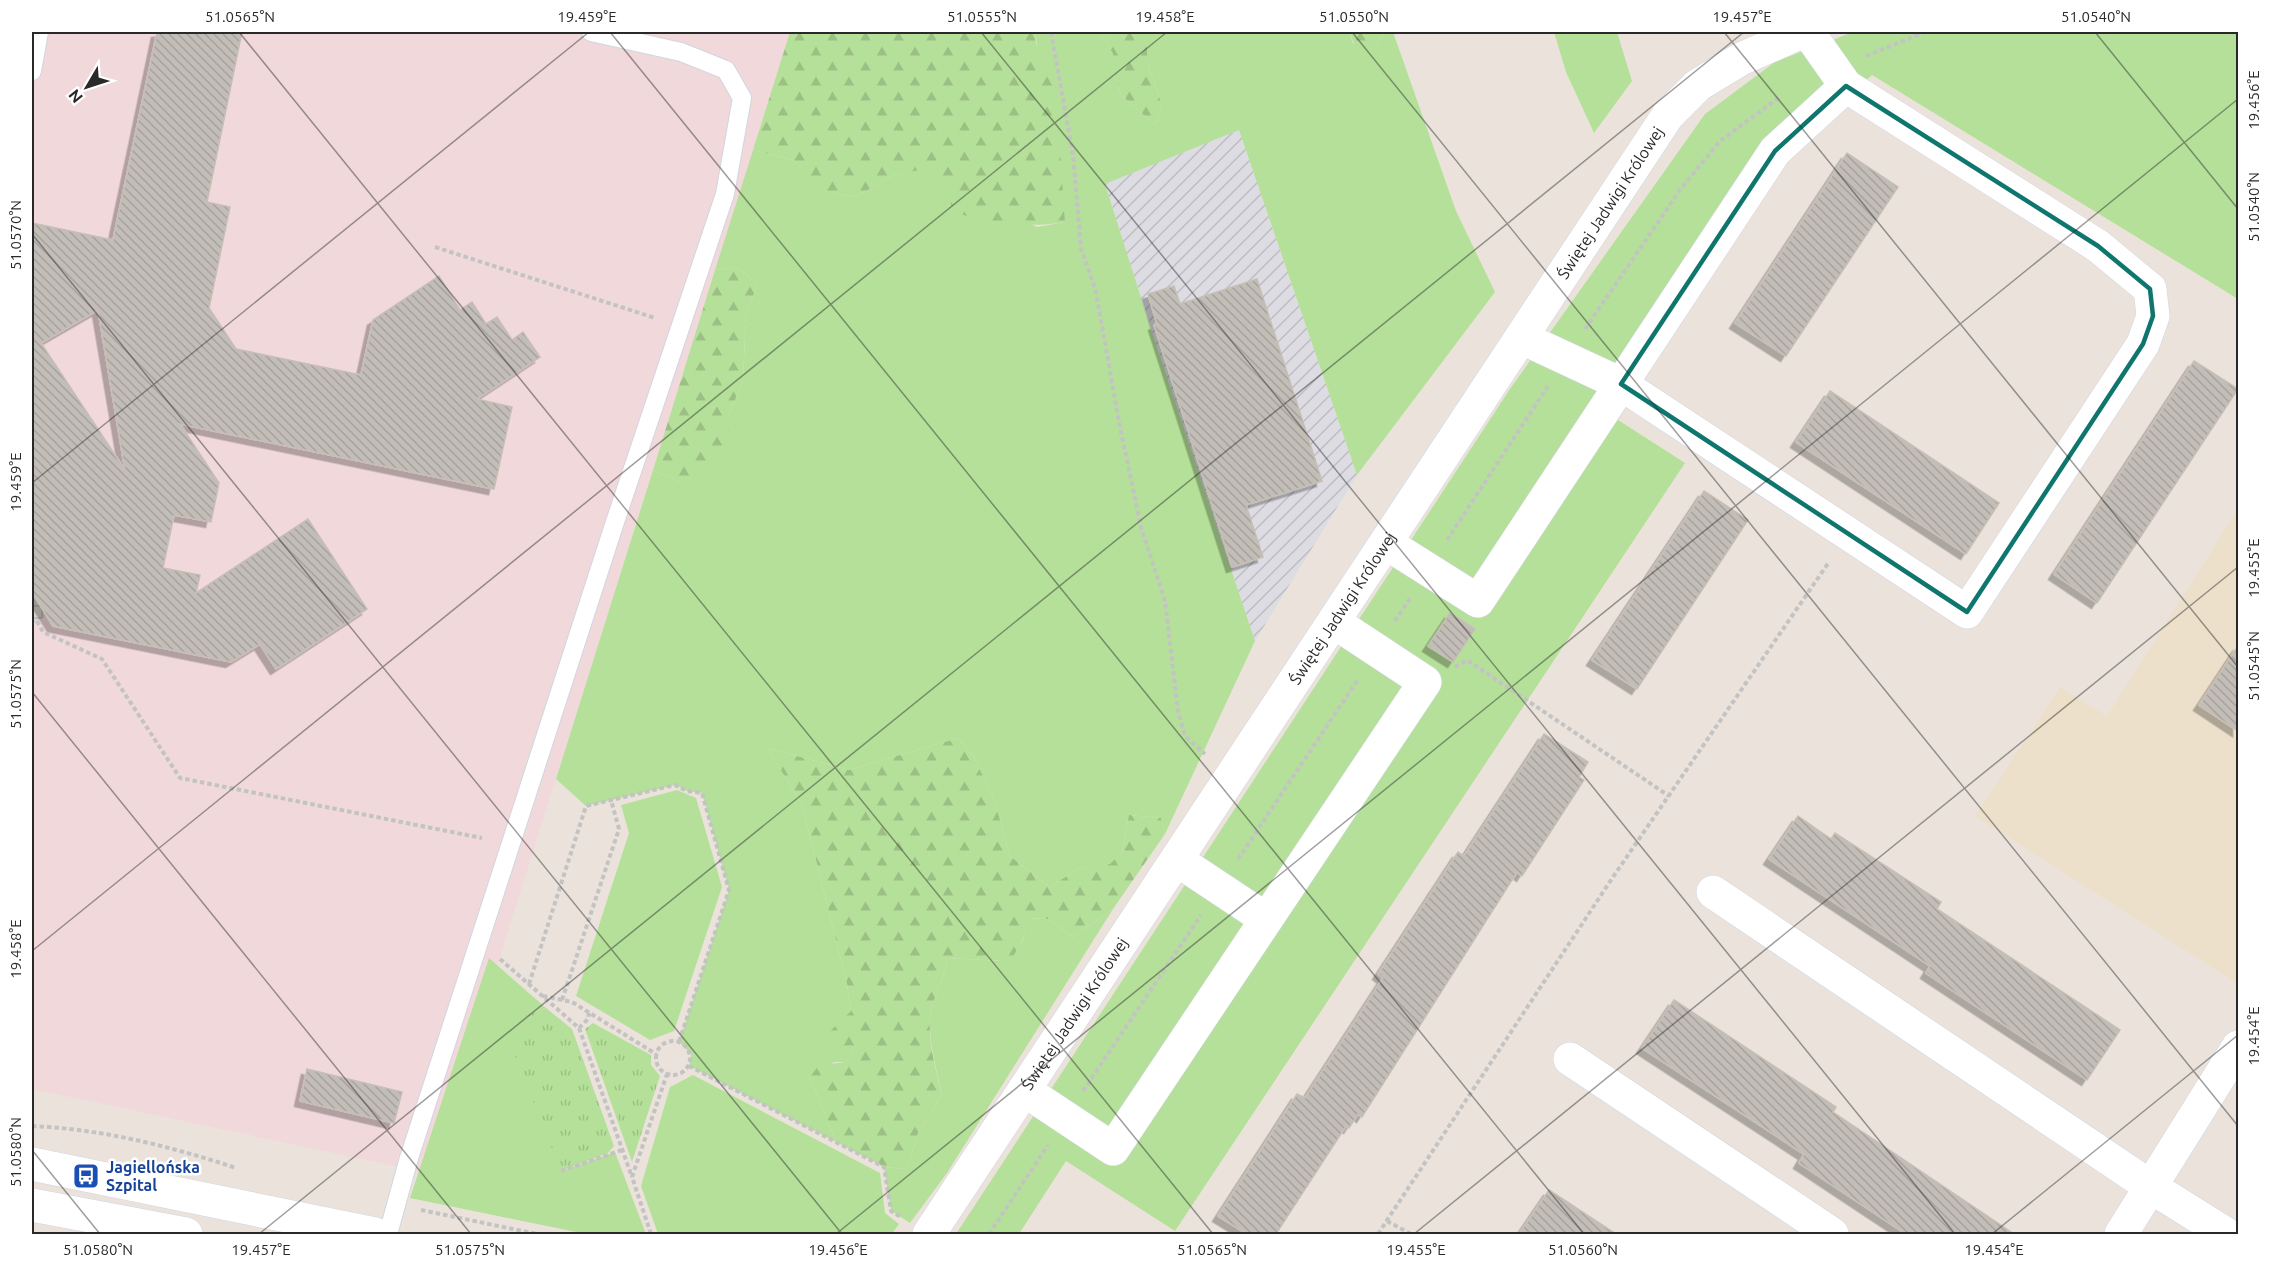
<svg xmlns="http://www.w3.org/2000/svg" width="2270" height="1266" font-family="Ubuntu,sans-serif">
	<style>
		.industrial { fill: url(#industrial-furrows) }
		.education { fill: #ece0cb }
		.medical { fill: #f1d9db }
		.grass { fill: #b5e099 }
		.forest { fill: url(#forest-firs) }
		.park { fill: url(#park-tufts) }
		.plaza { fill: url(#plaza-grid) }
		.building { fill: url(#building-back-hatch); stroke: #c6bfb5; stroke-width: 1.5; fill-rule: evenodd; filter: url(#shadow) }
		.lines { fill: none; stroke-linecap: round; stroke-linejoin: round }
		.lane-casing { stroke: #d1d5e1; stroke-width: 20 }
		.street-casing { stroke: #d1d5e1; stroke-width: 34 }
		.secondary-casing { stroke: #d1d5e1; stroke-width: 34 }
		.path { stroke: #c3c3c3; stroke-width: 4; stroke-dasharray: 4.5 3; stroke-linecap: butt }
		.lane { stroke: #fff; stroke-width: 18 }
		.street { stroke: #fff; stroke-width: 33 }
		.secondary { stroke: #fff; stroke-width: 33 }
		.marked { fill: none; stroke: #0f766e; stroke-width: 4.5; stroke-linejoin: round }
		.ticks { fill: none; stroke: #292929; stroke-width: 1.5; stroke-opacity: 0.45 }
		.labels { text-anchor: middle; stroke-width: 5; stroke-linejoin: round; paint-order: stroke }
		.street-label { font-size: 16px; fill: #292929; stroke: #fff }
		.transit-label { font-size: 16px; font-weight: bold; fill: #164399; stroke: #fff; text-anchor: start }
		.neatline { fill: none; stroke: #292929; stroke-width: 2 }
		.ticks-label { font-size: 15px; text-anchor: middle; fill: #292929 }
	</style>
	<defs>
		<pattern id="industrial-furrows" width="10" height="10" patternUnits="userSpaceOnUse" patternTransform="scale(1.5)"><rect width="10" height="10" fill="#dddce3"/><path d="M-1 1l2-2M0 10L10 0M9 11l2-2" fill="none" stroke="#bebdc3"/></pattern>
		<pattern id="forest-firs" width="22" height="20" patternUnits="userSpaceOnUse" patternTransform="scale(1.5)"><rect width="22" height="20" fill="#b5e099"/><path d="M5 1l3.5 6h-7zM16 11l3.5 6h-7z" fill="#9cc084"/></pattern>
		<pattern id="park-tufts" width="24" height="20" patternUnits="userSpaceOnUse" patternTransform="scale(1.5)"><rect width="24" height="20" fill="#b5e099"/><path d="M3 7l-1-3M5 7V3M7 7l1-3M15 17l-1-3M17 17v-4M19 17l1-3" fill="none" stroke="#9cc084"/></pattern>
		<pattern id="plaza-grid" width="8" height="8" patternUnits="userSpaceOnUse" patternTransform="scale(1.5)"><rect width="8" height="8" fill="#d7d3ce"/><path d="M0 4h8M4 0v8" fill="none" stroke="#b9b5b1"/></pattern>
		<pattern id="building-back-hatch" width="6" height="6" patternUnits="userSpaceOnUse" patternTransform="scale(1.5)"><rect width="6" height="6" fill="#c3bdb8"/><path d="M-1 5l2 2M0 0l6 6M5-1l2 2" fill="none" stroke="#a8a29e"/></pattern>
		<filter id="shadow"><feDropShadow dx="-5.5" dy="5.5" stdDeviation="0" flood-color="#0004"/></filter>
	</defs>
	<rect width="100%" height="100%" fill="#ebe3db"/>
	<path class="industrial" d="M 1239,130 L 1357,475 L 1255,641 L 1150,326 L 1105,184 Z"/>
	<path class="education" d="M 2238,509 L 2238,984 L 1975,816 L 2060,687 L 2107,716 Z"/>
	<path class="medical" d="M 32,32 L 790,32 L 432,1174 L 32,1089 Z"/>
	<path class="grass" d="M 1035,32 L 1100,32 L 1113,54 L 1113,73 L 1121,95 L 1155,125 L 1162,105 L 1147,62 L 1147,32 L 1350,32 L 1353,44 L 1376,44 L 1386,32 L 1393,32 L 1456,211 L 1495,292 L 1357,475 L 1239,130 L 1105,184 L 1150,326 L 1255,641 L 1165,834 L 1161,818 L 1129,815 L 1122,852 L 1110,865 L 1079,868 L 1050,887 L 1010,856 L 995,802 L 975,759 L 958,738 L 849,770 L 767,748 L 802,804 L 847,984 L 851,1011 L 844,1019 L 828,1052 L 853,1044 L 854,1051 L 846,1062 L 834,1062 L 810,1077 L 836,1142 L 689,1066 L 691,1054 L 679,1042 L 729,890 L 702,793 L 687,791 L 675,785 L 586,806 L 556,779 L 653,470 L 680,482 L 729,452 L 729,415 L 743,380 L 746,315 L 758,283 L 736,267 L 715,270 L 753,150 L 793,160 L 824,191 L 856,197 L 892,176 L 932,166 L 951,182 L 1037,227 L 1065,222 Z
		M 1554,32 L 1617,32 L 1632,81 L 1594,133 L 1566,72 Z
		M 1853,32 L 2238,32 L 2238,299 L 1872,75 L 1782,160 L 1618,420 L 1685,463 L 1175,1231 L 1066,1161 L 1019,1234 L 956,1234 L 1510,389 L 1705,114 L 1775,62 Z
		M 677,790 L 696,798 L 722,887 L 674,1031 L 650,1040 L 576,996 L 629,833 L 621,805 Z
		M 1113,909 L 947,1173 L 910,1223 L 891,1211 L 884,1167 L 907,1169 L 918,1133 L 942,1095 C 937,1070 925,1032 932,1007 C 937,990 945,976 947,958 L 1003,961 L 1023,941 L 1027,918 L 1048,919 L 1073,937 Z
		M 489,958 L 546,1008 L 523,1016 L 561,1171 L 615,1152 L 646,1234 L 586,1234 L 410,1198 Z
		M 693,1075 L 880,1173 L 885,1213 L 899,1224 L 892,1234 L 658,1234 L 641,1186 L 670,1087 Z"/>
	<path class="forest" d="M 790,32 L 1035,32 L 1036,43 L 1056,94 L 1065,222 C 1022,229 993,222 951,212 L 951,182 L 932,167 L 892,176 L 856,197 L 823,191 L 793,160 L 753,150 Z
		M 1100,32 L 1147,32 L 1147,62 L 1162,105 L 1155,125 L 1121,95 L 1113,73 L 1113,54 Z
		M 1350,32 L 1386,32 L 1376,44 L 1354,45 Z
		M 736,267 L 758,283 L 746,315 L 743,380 L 729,415 L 729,452 L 714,468 L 680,482 L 653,470 L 715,270 Z
		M 958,738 L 975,759 L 995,802 L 1010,856 L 1050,887 L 1079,868 L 1110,864 L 1122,852 L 1129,815 L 1161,818 L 1165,834 L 1113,909 L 1073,937 L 1048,919 L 1028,918 L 1023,940 L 1012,958 L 1003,961 L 947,958 C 945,976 937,990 932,1007 C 925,1034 936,1069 942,1095 L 918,1133 L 907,1169 L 884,1167 L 836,1142 L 810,1077 L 819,1065 L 846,1062 L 854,1051 L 852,1045 L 828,1053 L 823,1045 L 824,1037 L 851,1011 L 847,984 L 802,804 L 767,748 L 849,770 Z"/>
	<path class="park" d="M 546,1008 L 572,1029 L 614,1146 L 608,1153 L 561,1171 L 514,1053 L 523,1016 Z
		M 593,1023 L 651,1055 L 651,1065 L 660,1076 L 632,1162 L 585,1029 Z"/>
	<path class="plaza" d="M 53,545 L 60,586 L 37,601 L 47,615 L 32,625 L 32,559 Z"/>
	<path class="building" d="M 157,32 L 242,32 L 207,202 L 230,207 L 209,308 L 236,349 L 361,375 L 373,320 L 439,276 L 460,310 L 472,302 L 486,324 L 497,317 L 512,340 L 523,332 L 540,357 L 477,399 L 512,407 L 494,489 L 180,424 L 219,483 L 211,522 L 174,515 L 163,568 L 200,575 L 196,593 L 308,519 L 367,609 L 276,669 L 260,644 L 231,662 L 53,626 L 32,592 L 32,223 L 113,240 ZM 98,310 L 125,470 L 41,343 Z
		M 1847,153 L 1898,187 L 1786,356 L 1735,323 Z
		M 1257,279 L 1322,481 L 1246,505 L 1263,557 L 1232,567 L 1154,325 L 1157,324 L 1148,294 L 1174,286 L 1180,304 Z
		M 2194,361 L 2238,389 L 2097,603 L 2054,574 Z
		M 1830,391 L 1999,503 L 1966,554 L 1796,442 Z
		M 1704,491 L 1748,520 L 1637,689 L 1592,660 Z
		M 1450,613 L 1475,629 L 1453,662 L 1428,646 Z
		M 2238,646 L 2238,731 L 2199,705 Z
		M 1544,734 L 1588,762 L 1579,777 L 1584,780 L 1522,876 L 1517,872 L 1362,1117 L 1358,1114 L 1349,1128 L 1346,1126 L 1276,1234 L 1247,1234 L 1218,1216 L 1297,1094 L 1305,1098 L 1383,978 L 1378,974 L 1458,852 L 1464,856 Z
		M 1798,816 L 1831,839 L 1835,833 L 1941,902 L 1937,909 L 2120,1030 L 2087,1080 L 1926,973 L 1930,966 L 1769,859 Z
		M 1674,1000 L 1836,1107 L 1833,1112 L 2014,1234 L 1906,1234 L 1799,1163 L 1804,1154 L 1642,1048 Z
		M 307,1069 L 402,1092 L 394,1123 L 300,1101 Z
		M 1549,1190 L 1616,1234 L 1519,1234 Z"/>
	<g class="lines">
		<defs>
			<path id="lane" d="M 32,71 L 39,32
				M 388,1234 L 409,1158 L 614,525 L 725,194 L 742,98 L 726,70 L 681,52 L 591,32"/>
			<g id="street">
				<path d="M 1522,338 L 1621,384 L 1967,612 L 2143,344 L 2153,316 L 2150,289 L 2098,246 L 1846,86 L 1808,32"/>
				<path d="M 1386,543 L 1478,601 L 1775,151 L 1846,86"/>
				<path d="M 1177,860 L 1266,919"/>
				<path d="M 1713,892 L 2151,1187 L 2226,1234"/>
				<path d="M 1570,1059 L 1832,1234"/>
				<path d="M 1024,1090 L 1113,1149 L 1425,682 L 1334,622"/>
				<path id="s1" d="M 929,1234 L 1668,115 L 1698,85 L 1741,59 L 1802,32"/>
				<path d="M 2121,1234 L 2238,1047"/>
			</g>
			<path id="secondary" d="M 32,1164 L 375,1234
				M 32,1205 L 186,1234"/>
		</defs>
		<use href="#lane" class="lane-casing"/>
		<use href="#street" class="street-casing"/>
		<use href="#secondary" class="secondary-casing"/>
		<path class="path" d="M 1051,32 L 1073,155 L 1081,248 L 1096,292 L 1119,422 L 1141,527 L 1165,601 L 1178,711 L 1185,736 L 1205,754
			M 1866,56 L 1925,32
			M 435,247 L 655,318
			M 1585,329 L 1680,190 L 1720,141 L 1781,96
			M 1447,540 L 1548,386
			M 37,621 L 43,632 L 102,659 L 180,778 L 482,838
			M 1395,621 L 1411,597
			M 1455,667 L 1467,660 L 1669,796
			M 1238,859 L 1359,678
			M 500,959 L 579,1028 L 632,1177
			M 529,984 L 586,806 L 675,785 L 687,791 L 702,793 L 729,890 L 679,1042
			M 543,996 L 572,1002 L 656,1054
			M 562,1000 L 619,829 L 611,800
			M 579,1028 L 588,1019 L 589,1013
			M656 1058a17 17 0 1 1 34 0a17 17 0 1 1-34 0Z
			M 689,1066 L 884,1167 L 891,1211 L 901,1217
			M 1083,1091 L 1201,915
			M 32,1126 C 101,1129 170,1146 236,1168
			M 561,1171 L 622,1150
			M 421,1210 L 537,1234
			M 1387,1221 L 1411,1234
			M 651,1234 L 632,1177 L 667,1074
			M 989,1234 L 1048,1145
			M 1378,1234 L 1613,877 L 1829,562"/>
		<use href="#lane" class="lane"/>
		<use href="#street" class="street"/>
		<use href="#secondary" class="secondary"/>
	</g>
	<path class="marked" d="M 1846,86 L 2098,246 L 2150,289 L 2153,316 L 2143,344 L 1967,612 L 1621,384 L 1775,151 Z"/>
	<path class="ticks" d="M 239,32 L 1213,1234M 610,32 L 1584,1234M 981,32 L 1955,1234M 1352,32 L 2238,1126M 1724,32 L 2238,667M 2095,32 L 2238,209M 32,234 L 842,1234M 32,483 L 589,32M 32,692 L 471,1234M 32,951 L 1167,32M 32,1150 L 100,1234M 259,1234 L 1744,32M 836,1234 L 2238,99M 1414,1234 L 2238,567M 1992,1234 L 2238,1035"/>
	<defs>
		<symbol id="bus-square" viewBox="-11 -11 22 22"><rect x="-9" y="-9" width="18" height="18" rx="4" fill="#1a4fb4" stroke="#fff"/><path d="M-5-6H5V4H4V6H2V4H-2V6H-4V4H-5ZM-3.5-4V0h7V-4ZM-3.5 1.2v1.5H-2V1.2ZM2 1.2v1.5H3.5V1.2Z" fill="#fff"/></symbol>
	</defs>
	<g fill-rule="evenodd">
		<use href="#bus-square" x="71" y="1161" width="30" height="30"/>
	</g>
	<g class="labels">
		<g class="street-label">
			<text dy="6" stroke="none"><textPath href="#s1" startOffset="1236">Świętej Jadwigi Królowej</textPath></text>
			<text dy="6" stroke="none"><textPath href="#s1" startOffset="750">Świętej Jadwigi Królowej</textPath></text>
			<text dy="6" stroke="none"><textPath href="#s1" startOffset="264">Świętej Jadwigi Królowej</textPath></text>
		</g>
		<g class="transit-label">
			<text x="106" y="1173">Jagiellońska<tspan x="106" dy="18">Szpital</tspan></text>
		</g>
	</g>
	<rect width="2270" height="1266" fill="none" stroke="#ffffff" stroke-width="66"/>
	<g transform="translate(87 87) rotate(231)" stroke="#ffffff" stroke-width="4.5" paint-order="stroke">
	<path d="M0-4.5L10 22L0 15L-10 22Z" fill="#292929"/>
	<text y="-9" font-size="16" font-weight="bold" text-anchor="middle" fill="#292929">N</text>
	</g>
	<rect x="33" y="33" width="2204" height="1200" class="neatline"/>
	<g class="ticks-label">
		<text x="240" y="22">51.0565°N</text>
		<text x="587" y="22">19.459°E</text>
		<text x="982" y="22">51.0555°N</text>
		<text x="1165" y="22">19.458°E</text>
		<text x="1354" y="22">51.0550°N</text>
		<text x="1742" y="22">19.457°E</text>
		<text x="2096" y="22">51.0540°N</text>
		<text transform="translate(2254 100) rotate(-90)" y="5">19.456°E</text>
		<text transform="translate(2254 207) rotate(-90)" y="5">51.0540°N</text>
		<text transform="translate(16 235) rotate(-90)" y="5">51.0570°N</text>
		<text transform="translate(16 482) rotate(-90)" y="5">19.459°E</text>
		<text transform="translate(2254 568) rotate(-90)" y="5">19.455°E</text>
		<text transform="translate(2254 666) rotate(-90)" y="5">51.0545°N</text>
		<text transform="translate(16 694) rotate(-90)" y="5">51.0575°N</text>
		<text transform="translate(16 949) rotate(-90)" y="5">19.458°E</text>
		<text transform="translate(2254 1036) rotate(-90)" y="5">19.454°E</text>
		<text transform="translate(16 1152) rotate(-90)" y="5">51.0580°N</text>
		<text x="98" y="1255">51.0580°N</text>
		<text x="261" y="1255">19.457°E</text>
		<text x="470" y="1255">51.0575°N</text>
		<text x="838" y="1255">19.456°E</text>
		<text x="1212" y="1255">51.0565°N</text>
		<text x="1416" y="1255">19.455°E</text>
		<text x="1583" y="1255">51.0560°N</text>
		<text x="1994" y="1255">19.454°E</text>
	</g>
</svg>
